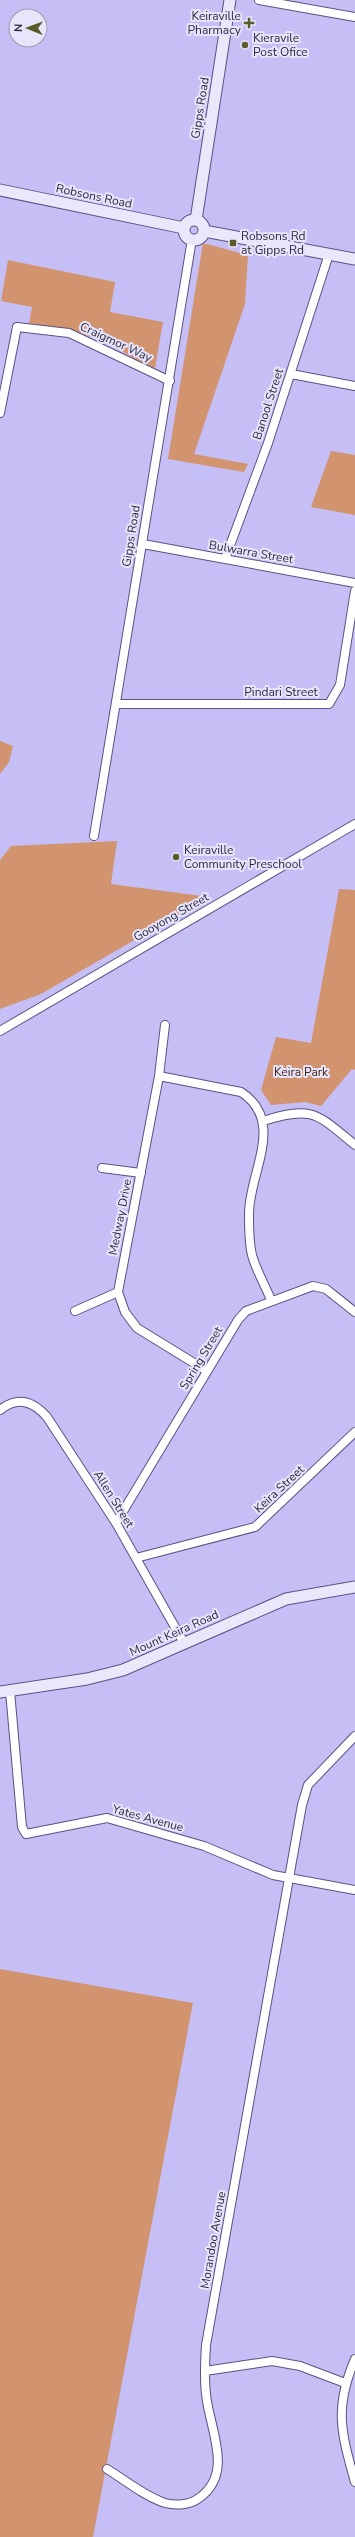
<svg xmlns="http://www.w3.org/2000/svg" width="355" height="2537" font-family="'Nunito Sans',sans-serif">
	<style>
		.green { fill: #d2936f }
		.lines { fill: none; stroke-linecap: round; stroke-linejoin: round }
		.minor-casing { stroke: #5a5282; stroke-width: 10 }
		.secondary-casing { stroke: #5a5282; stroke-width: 13 }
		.minor { stroke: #fff; stroke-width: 8 }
		.secondary { stroke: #eae7fb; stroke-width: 11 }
		.poi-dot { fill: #5a5b28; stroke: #e7e5fb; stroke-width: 1.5 }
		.labels { text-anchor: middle; stroke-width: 4; stroke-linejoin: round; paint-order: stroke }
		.poi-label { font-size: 12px; fill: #2d2a3f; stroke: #e7e5fb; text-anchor: start }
		.street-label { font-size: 12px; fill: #2d2a3f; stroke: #e7e5fb }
		.park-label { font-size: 12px; fill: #412210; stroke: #e7e5fb }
	</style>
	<rect width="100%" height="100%" fill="#c6bff6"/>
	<path class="green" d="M 203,243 L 248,255 L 245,304 L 194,454 L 248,464 L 244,472 L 168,459 Z
		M 8,260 L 115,282 L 110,312 L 163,322 L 155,368 C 136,362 123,350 105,342 C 81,332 55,328 29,323 L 32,307 L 1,301 Z
		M 331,451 L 355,455 L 355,515 L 311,507 Z
		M 0,741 L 13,746 L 9,762 L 0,774 Z
		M 117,841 L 111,884 L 209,897 L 41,994 L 0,1009 L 0,860 L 11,846 Z
		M 339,889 L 355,890 L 355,1070 L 352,1069 L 321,1106 L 305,1102 L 271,1105 L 261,1090 L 276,1037 L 311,1043 Z
		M 0,1969 L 193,2003 L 93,2537 L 0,2537 Z"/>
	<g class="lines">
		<defs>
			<path id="minor" d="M 259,0 L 355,17
				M 291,374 L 355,386
				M 0,413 L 17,327 L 69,333 L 170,381
				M 143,544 L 355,583
				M 225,559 L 268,443 L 329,254
				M 116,704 L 329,704 L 340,685 L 355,591
				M 94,836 L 192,239
				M 165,1025 L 159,1076 L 118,1292 L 125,1312 L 137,1328 L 207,1371
				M 0,1031 L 355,824
				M 159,1076 L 241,1092 C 287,1122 248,1174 249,1215 C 249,1227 249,1243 252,1255 C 256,1270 265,1285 271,1300
				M 263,1121 C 313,1105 317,1114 355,1145
				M 102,1168 L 141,1173
				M 75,1311 L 118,1292
				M 0,1410 C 18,1396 33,1401 47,1417 L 116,1523 L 184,1643
				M 116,1523 L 238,1320 L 246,1311 L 313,1286 L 326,1289 L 355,1312
				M 136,1558 L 255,1527 L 355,1432
				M 10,1691 L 22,1827 L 26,1834 L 107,1818 L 204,1846 L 273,1875 L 355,1890
				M 355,2359 C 334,2408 341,2432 355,2482
				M 205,2371 L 272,2361 L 300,2366 L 345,2383
				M 107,2469 C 125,2480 144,2496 165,2503 C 176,2506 190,2505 199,2498 C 235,2473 209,2428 206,2394 C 204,2377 205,2361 206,2345 L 302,1805 L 308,1785 L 355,1736"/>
			<path id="secondary" d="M 0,190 L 184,228
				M 196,220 L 230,0
				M184 230a10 10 0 1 1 20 0a10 10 0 1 1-20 0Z
				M 204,231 L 355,259
				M 0,1692 L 87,1679 L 123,1670 L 286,1599 L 355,1587"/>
		</defs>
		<use href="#minor" class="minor-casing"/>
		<use href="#secondary" class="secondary-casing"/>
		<use href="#minor" class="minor"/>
		<use href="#secondary" class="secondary"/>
	</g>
	<g class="poi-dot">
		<path d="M247 17h4v4h4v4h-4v4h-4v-4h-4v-4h4z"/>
		<circle cx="245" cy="45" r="4"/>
		<rect x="229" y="239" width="8" height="8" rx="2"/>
		<circle cx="176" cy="857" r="4"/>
	</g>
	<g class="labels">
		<g class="poi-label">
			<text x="241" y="20" text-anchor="end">Keiraville<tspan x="241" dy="14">Pharmacy</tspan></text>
			<text x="253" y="42">Kieravile<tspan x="253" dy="14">Post Ofice</tspan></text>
			<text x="241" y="240">Robsons Rd<tspan x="241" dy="14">at Gipps Rd</tspan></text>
			<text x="184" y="854">Keiraville<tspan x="184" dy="14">Community Preschool</tspan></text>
		</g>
		<g class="street-label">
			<text transform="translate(200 108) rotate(-81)" y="4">Gipps Road</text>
			<text transform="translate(94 196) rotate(12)" y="4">Robsons Road</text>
			<text transform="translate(116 342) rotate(25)" y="4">Craigmor Way</text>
			<text transform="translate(268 404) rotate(-72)" y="4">Banool Street</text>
			<text transform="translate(131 536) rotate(-81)" y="4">Gipps Road</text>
			<text transform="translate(251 552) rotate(10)" y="4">Bulwarra Street</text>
			<text x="281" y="696">Pindari Street</text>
			<text transform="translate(171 917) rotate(-30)" y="4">Gooyong Street</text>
			<text transform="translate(120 1217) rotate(-79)" y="4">Medway Drive</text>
			<text transform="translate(201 1358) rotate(-59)" y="4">Spring Street</text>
			<text transform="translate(279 1489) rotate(-43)" y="4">Keira Street</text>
			<text transform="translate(114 1499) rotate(58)" y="4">Allen Street</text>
			<text transform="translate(174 1633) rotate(-24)" y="4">Mount Keira Road</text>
			<text transform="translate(148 1818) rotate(15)" y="4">Yates Avenue</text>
			<text transform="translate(213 2240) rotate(-80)" y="4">Morandoo Avenue</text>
		</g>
		<g class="park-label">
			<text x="301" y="1076">Keira Park</text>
		</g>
	</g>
	<g transform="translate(28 28) rotate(271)"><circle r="19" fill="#e7e5fb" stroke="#9d9ab0"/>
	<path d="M0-3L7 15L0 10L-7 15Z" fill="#5a5b28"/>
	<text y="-6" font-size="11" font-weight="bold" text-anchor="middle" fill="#2d2a3f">N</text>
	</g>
</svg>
